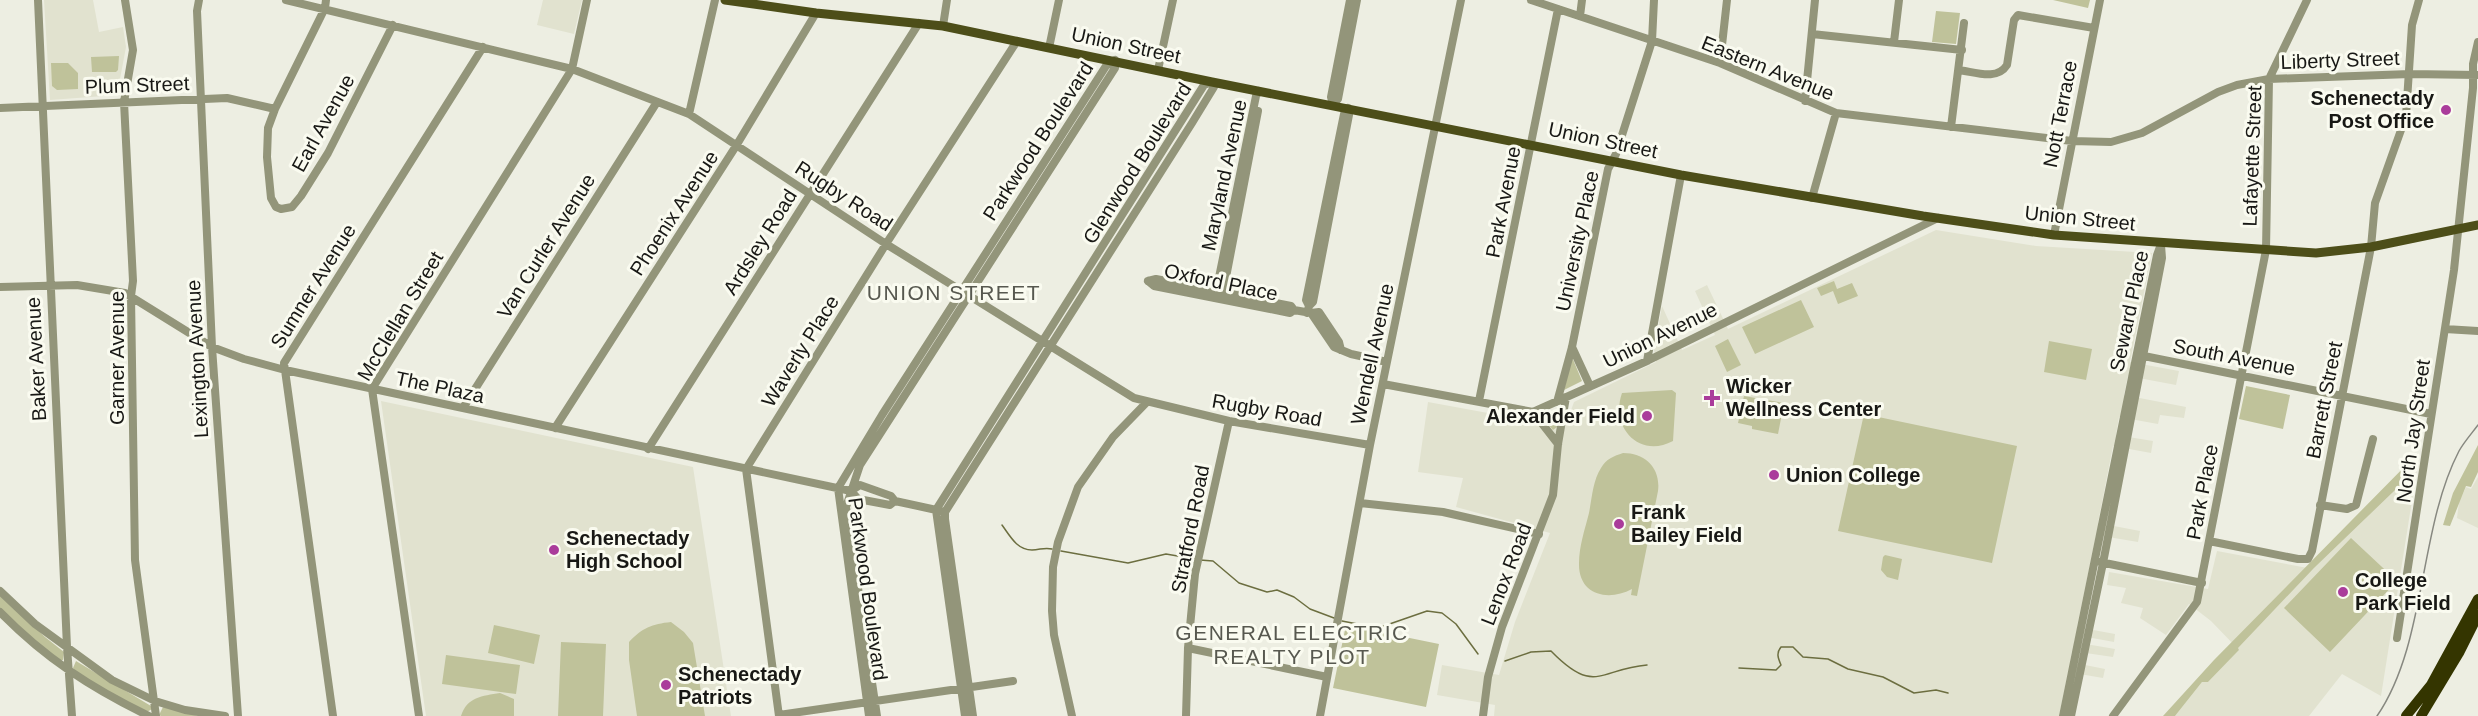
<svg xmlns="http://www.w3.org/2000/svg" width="2478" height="716" font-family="Helvetica,sans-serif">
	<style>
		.built { fill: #e1e2cf }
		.green { fill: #bfc29a }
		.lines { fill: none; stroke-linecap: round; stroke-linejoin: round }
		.stream { stroke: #6c6e40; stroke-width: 1.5 }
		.minor { stroke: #93957a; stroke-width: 8 }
		.major { stroke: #4d4e19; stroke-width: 9 }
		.highway { stroke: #343500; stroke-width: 10 }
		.rail { stroke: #878880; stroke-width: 1.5 }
		.poi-dot { fill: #aa3c9b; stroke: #fafbf0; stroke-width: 2 }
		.labels { text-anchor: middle; stroke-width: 6; stroke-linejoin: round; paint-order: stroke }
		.street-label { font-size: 20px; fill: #181815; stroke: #fafbf0 }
		.poi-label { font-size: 20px; font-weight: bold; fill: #181815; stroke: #fafbf0; text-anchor: start }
		.neighbourhood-label { font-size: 21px; letter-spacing: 1.5px; fill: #57584f; stroke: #fafbf0 }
	</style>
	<rect width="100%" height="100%" fill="#edeee2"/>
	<path class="built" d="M 44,0 L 93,0 L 99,32 L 123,27 L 126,47 L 117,95 L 50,100 Z
		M 543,0 L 582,0 L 574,34 L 537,25 Z
		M 1936,230 L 2036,246 L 2152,253 L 2130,362 L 2179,371 L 2176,385 L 2128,376 L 2124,395 L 2186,407 L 2184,418 L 2160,415 L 2158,424 L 2119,417 L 2116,435 L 2153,441 L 2151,453 L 2113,446 L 2098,523 L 2140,531 L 2138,542 L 2096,535 L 2077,627 L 2115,634 L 2114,642 L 2076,635 L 2074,642 L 2115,649 L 2113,657 L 2072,651 L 2070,662 L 2105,669 L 2103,678 L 2068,672 L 2059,716 L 1494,716 L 1495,705 L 1437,695 L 1442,665 L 1499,675 L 1515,622 L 1550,533 L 1456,507 L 1463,478 L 1418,472 L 1428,402 L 1565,427 L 1574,402 L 1656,362 L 1654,350 L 1662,306 L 1682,350 L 1715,335 L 1695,291 L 1707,285 L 1728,329 Z
		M 381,401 L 693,467 L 731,716 L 426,716 Z
		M 2417,469 L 2381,696 L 2342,674 L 2309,716 L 2175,716 L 2202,682 L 2208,682 L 2239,650 L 2211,621 L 2189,604 L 2166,635 L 2140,618 L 2143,608 L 2121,603 L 2126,588 L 2107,585 L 2109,572 L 2208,589 L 2217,551 L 2313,569 Z
		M 2478,477 L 2478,528 L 2457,518 L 2459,502 L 2466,487 L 2471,489 Z"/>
	<path class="green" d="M 2053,0 L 2090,0 L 2088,8 Z
		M 1936,11 L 1960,13 L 1956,44 L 1932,42 Z
		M 119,56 L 118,70 L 116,72 L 92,72 L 91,57 Z
		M 51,63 L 68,63 L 78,73 L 78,89 L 57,90 L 52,86 Z
		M 1834,281 L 1837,289 L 1852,283 L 1858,296 L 1838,304 L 1833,291 L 1821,296 L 1817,288 Z
		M 1801,300 L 1814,327 L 1755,354 L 1742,327 Z
		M 1728,339 L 1741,365 L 1727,372 L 1715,346 Z
		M 2049,341 L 2092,349 L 2086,380 L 2044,372 Z
		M 1572,357 L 1582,381 L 1564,390 Z
		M 2246,386 L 2290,395 L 2283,429 L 2239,419 Z
		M 1672,390 L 1676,393 L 1673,441 C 1639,459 1610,427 1622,393 Z
		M 1744,396 L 1784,403 L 1778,434 L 1752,429 L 1752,426 L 1738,423 Z
		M 1559,409 L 1557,427 L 1553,430 L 1542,417 Z
		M 1864,414 L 2017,446 L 1992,563 L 1838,531 Z
		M 2478,445 L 2478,472 L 2471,487 L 2466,486 L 2450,526 L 2443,525 L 2453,493 Z
		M 1623,453 C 1645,453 1661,468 1658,491 L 1637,596 L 1631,595 L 1632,589 C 1608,602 1578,595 1579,563 C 1579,546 1585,529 1589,513 C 1592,498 1593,480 1601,468 C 1606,459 1614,456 1623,453 Z
		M 2418,453 L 2417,469 L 2313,569 L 2238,648 L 2239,650 L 2208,682 L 2202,682 L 2175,716 L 2163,716 L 2214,660 Z
		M 2351,538 L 2397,581 L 2330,652 L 2284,608 Z
		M 1885,555 L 1902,559 L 1898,580 L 1887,577 L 1881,570 L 1883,557 Z
		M 0,594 L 45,637 L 64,652 L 63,660 L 59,660 L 30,639 L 0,608 Z
		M 671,622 L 684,632 L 693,643 L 705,716 L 637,716 L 629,660 L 629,642 C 642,628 652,624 671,622 Z
		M 494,625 L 540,635 L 534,664 L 488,653 Z
		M 1346,625 L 1439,644 L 1426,707 L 1333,688 Z
		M 561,642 L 606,644 L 603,716 L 558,716 Z
		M 446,655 L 520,665 L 516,694 L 442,684 Z
		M 76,661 L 151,706 L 152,709 L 147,712 L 103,691 L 76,672 L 73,668 Z
		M 500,693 L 514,699 L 514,716 L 461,716 C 467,697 482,696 500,693 Z
		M 163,707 L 199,716 L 161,716 L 159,715 Z"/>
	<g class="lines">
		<path class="stream" d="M 1002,525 C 1010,536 1017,550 1032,550 C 1040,550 1044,547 1052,549
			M 1061,551 L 1128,563 L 1166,554 L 1195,559
			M 1200,560 L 1213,561 L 1239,583 L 1267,592 L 1277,590 L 1294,597 L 1310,609 L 1334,618
			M 1342,621 L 1378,628 L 1427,611 L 1442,613 L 1456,624 L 1478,654
			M 1505,661 L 1531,652 L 1551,651 C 1595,696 1599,669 1647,665
			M 1739,668 L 1776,670 L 1781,665 C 1778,658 1776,653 1781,647 L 1793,647 L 1803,657 L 1828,659 L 1848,669 L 1883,677 L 1914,693 L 1936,690 L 1948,693"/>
		<path class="minor" d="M 38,0 L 67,647 L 72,716
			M 125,0 L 133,50 L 124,102 L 133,281 L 131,296 L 135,560 L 156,716
			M 199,0 L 197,11 L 212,347 L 238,716
			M 286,0 L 572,69 L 689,114 L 886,244 L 1134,398 L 1229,421 L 1370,445
			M 326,0 L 325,8 L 275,109 L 268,128 L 267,157 L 271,198 L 276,207 L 281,209 L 292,207 L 301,196 L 328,153 L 393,25
			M 1531,0 L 1720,63 L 1836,113 L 2072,141 L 2111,142 L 2142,133 L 2218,92 L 2237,85 L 2269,79 L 2410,74 L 2478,75
			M 1580,16 L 1582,0
			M 943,26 L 947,0
			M 1812,34 L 1962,50
			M 1894,42 L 1899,0
			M 1049,48 L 1059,0
			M 1720,63 L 1727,0
			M 1158,70 L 1173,0
			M 1959,70 C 1975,72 1997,81 2007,65 L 2014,20 L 2018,15 L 2094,28
			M 1805,101 L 1815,0
			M 1333,105 L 1338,99 L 1357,0
			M 1333,105 L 1331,97 L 1350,0
			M 0,108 L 227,98 L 275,109
			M 689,114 L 715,0
			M 1951,127 L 1964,23
			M 1812,198 L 1836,113
			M 2054,235 L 2100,0
			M 1148,281 L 1154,286 L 1290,313 L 1294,310 L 1311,313 L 1319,312 L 1339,342 L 1341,350
			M 1148,281 L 1156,279 L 1291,306 L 1294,310
			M 0,287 L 77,285 L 125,293 L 212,347 L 244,359 L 285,370 L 851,491 L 858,499 L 890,505 L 895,501
			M 1215,297 L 1256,96 L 1259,91
			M 1222,298 L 1258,111
			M 1309,306 L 1306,300 L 1344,114 L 1348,108
			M 1307,313 L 1309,306 L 1313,302 L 1349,115 L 1348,108
			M 1311,313 L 1334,347 L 1351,354 L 1387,362
			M 2445,329 L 2478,331
			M 1572,347 L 1590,386
			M 2139,355 L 2431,414
			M 1647,361 L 1681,175
			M 1383,384 L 1533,412 L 1647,361 L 1938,218
			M 1479,401 L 1558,9
			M 1557,402 L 1572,347 L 1608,169 L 1616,154 L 1652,41 L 1654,0
			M 463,408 L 657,102
			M 1533,412 L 1558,444
			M 555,428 L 736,146 L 816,13
			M 648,449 L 919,23
			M 851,491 L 860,485 L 891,496 L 895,501 L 941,511
			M 1360,503 L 1443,512 L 1539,534
			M 2320,505 L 2347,509 L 2356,505 L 2373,439
			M 2209,541 L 2298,559 L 2308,559 L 2312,551 L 2371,247 L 2375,203 L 2406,116 L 2412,25 L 2419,0
			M 2100,562 L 2202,583
			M 0,591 L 35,624 L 112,680 L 155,701 L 185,710 L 225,716
			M 0,612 C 45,658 91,688 149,716
			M 2397,638 L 2454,270 L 2473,88 L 2473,64 L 2478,42
			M 1188,648 L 1327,677
			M 779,715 L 1013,681
			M 333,716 L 284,363 L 483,47
			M 419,716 L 372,389 L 572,69 L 587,0
			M 779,716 L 746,469 L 886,244 L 1017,41
			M 869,716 L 838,488 L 882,415 L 1106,66 L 1115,60
			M 877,716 L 846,507 L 860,465 L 1115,68 L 1115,60
			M 965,716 L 936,510 L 1204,85 L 1212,82 L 1214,87 L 1192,123 L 945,512 L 945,519 L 973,716
			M 1072,716 L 1054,635 L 1052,611 L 1053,567 L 1058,542 L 1078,487 L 1113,437 L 1147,402
			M 1186,716 L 1188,648 L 1195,574 L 1229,421
			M 1320,716 L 1370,445 L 1461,0
			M 1483,716 L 1488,677 L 1502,627 L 1553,495 L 1558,444 L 1566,397
			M 2063,716 L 2157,255 L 2161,244
			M 2071,716 L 2103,563 L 2162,258 L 2161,245
			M 2113,716 L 2197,602 L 2266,250 L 2269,79 L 2307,0"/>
		<path class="major" d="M 725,0 L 816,13 L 943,26 L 1212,82 L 1681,175 L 1923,216 L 2054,235 L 2316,253 L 2371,247 L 2478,225"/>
		<path class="highway" d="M 2406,716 L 2431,685 L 2478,599
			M 2421,716 L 2459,653 L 2478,615"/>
		<path class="rail" d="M 2377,716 C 2427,643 2418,530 2459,451 C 2464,442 2472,433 2478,425"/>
	</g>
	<g class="poi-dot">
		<circle cx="2446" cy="110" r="6"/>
		<path d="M1709 389h6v6h6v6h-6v6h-6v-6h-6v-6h6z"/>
		<circle cx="1647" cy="416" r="6"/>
		<circle cx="1774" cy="475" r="6"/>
		<circle cx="1619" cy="524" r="6"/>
		<circle cx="554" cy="550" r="6"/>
		<circle cx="2343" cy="592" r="6"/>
		<circle cx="666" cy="685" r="6"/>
	</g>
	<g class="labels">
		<g class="street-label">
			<text transform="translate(1126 45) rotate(12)" y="7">Union Street</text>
			<text transform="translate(2340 60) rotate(-2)" y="7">Liberty Street</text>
			<text transform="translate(1768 68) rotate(22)" y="7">Eastern Avenue</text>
			<text transform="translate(137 85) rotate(-2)" y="7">Plum Street</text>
			<text transform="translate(2060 114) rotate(-79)" y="7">Nott Terrace</text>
			<text transform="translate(323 123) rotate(-61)" y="7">Earl Avenue</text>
			<text transform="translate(1603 140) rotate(12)" y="7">Union Street</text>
			<text transform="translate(1038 141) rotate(-57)" y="7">Parkwood Boulevard</text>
			<text transform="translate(2252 156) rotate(-88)" y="7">Lafayette Street</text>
			<text transform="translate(1137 163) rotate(-58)" y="7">Glenwood Boulevard</text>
			<text transform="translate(1224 175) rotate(-78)" y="7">Maryland Avenue</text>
			<text transform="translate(844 196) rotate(33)" y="7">Rugby Road</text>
			<text transform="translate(1503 202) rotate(-79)" y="7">Park Avenue</text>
			<text transform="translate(674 213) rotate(-57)" y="7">Phoenix Avenue</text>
			<text transform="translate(2080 218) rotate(6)" y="7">Union Street</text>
			<text transform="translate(1577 241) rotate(-78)" y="7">University Place</text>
			<text transform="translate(760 242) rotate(-58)" y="7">Ardsley Road</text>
			<text transform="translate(546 246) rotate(-58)" y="7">Van Curler Avenue</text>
			<text transform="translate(1221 282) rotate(12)" y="7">Oxford Place</text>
			<text transform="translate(313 286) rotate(-58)" y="7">Sumner Avenue</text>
			<text transform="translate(2129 311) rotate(-78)" y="7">Seward Place</text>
			<text transform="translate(400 316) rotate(-59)" y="7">McClellan Street</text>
			<text transform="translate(1660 335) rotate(-26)" y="7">Union Avenue</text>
			<text transform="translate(800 351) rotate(-58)" y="7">Waverly Place</text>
			<text transform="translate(1372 354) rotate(-78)" y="7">Wendell Avenue</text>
			<text transform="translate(2234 357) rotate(11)" y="7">South Avenue</text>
			<text transform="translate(117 358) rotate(-90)" y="7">Garner Avenue</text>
			<text transform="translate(36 359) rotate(-93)" y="7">Baker Avenue</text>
			<text transform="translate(197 359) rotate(-93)" y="7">Lexington Avenue</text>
			<text transform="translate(440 387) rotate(12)" y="7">The Plaza</text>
			<text transform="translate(2324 400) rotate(-79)" y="7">Barrett Street</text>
			<text transform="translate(1267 410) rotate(10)" y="7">Rugby Road</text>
			<text transform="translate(2413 431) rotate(-82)" y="7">North Jay Street</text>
			<text transform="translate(2202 492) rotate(-79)" y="7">Park Place</text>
			<text transform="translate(1190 529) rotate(-79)" y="7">Stratford Road</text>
			<text transform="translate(1506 574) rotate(-69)" y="7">Lenox Road</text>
			<text transform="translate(868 589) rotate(82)" y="7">Parkwood Boulevard</text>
		</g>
		<g class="poi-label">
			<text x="2434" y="105" text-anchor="end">Schenectady<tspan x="2434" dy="23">Post Office</tspan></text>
			<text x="1726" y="393">Wicker<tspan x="1726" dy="23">Wellness Center</tspan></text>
			<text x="1635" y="423" text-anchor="end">Alexander Field</text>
			<text x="1786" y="482">Union College</text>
			<text x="1631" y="519">Frank<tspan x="1631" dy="23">Bailey Field</tspan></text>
			<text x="566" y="545">Schenectady<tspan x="566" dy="23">High School</tspan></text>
			<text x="2355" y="587">College<tspan x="2355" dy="23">Park Field</tspan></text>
			<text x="678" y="681">Schenectady<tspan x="678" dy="23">Patriots</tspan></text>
		</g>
		<g class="neighbourhood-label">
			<text x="954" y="300">UNION STREET</text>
			<text x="1292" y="640">GENERAL ELECTRIC<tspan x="1292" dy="24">REALTY PLOT</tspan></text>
		</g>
	</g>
</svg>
